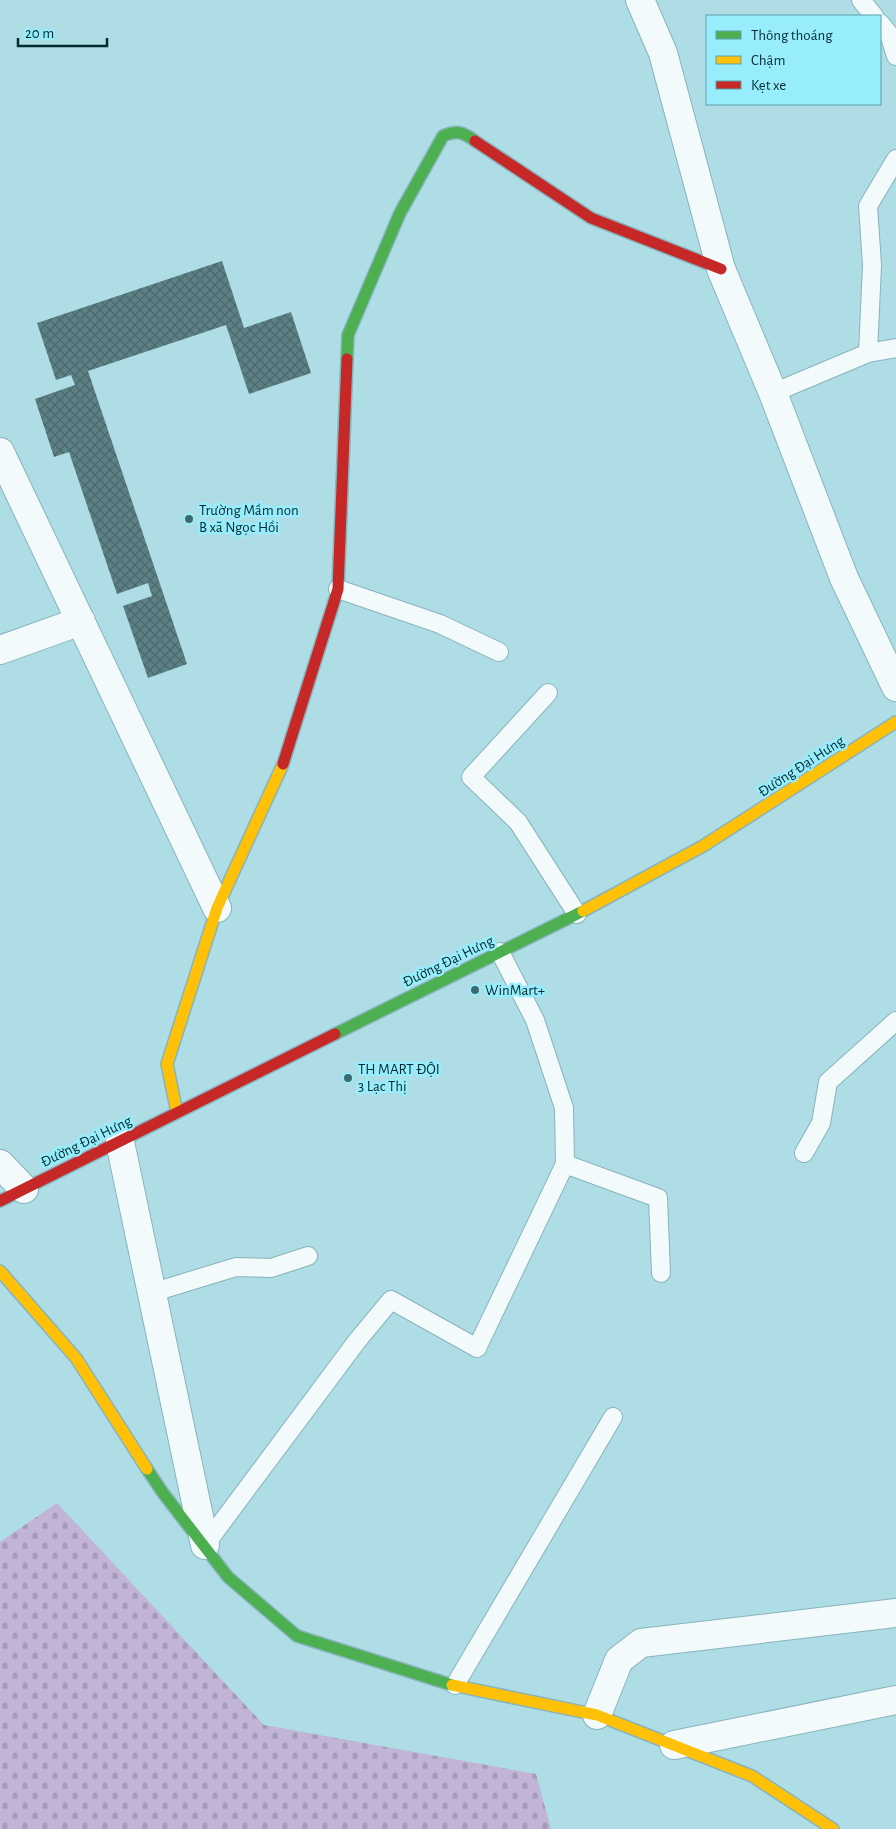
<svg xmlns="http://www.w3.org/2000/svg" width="896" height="1829" font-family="'Alegreya Sans',sans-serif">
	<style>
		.cemetery { fill: url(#cemetery-stones) }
		.building { fill: url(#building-cross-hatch) }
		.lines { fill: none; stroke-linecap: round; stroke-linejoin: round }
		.lane-casing { stroke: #88b4bb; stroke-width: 20 }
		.street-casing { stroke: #88b4bb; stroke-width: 30 }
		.fast-casing { stroke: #88b4bb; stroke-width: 14 }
		.slow-casing { stroke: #88b4bb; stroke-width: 14 }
		.jam-casing { stroke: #88b4bb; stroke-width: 14 }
		.lane { stroke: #f3fafb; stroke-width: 18 }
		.street { stroke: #f3fafb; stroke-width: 28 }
		.fast { stroke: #4caf50; stroke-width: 11 }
		.slow { stroke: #ffc107; stroke-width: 11 }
		.jam { stroke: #c62828; stroke-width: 11 }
		.poi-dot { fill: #3f6970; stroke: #97edfc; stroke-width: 2 }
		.labels { text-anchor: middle; stroke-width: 5; stroke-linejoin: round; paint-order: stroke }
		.poi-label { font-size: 15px; fill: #042b31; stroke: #97edfc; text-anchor: start }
		.street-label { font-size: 15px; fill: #042b31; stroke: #97edfc }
	</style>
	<defs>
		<pattern id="cemetery-stones" width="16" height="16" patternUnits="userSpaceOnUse" patternTransform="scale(1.25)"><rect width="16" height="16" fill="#c1b4d6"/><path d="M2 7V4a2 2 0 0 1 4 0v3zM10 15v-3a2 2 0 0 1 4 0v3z" fill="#a49bb8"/></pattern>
		<pattern id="building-cross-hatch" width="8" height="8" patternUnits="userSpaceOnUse" patternTransform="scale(1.25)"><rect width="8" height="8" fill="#5d8085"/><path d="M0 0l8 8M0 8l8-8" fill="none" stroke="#4b696d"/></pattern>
	</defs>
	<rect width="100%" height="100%" fill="#aedde5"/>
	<path class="cemetery" d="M 57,1503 L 264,1725 L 536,1774 L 551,1829 L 0,1829 L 0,1542 Z"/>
	<path class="building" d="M 222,261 L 244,328 L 291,312 L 311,373 L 249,394 L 226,325 L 88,371 L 187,664 L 148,678 L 123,606 L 152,596 L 148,583 L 117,594 L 69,452 L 54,457 L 35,399 L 75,385 L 71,375 L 56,380 L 37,323 Z"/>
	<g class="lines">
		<defs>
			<path id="lane" d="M 861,0 L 874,16
				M 880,23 L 889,34 L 896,56
				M 868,353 L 872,265 L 868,206 L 896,159
				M 773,393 L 868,353 L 896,348
				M 338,589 L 440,624 L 499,652
				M 548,693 L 471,777 L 518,822 L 577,914
				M 804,1153 L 821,1123 L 828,1082 L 896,1021
				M 565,1164 L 658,1198 L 661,1273
				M 151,1293 L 236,1267 L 271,1268 L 308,1256
				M 205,1545 L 357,1341 L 391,1300 L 477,1348 L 565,1164 L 564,1108 L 535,1020 L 500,952
				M 455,1685 L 613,1417"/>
			<path id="street" d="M 640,0 L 663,53 L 721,269 L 773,393 L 844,578 L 896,687
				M 0,452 L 217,908
				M 0,650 L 81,621
				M 120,1142 L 205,1545
				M 0,1164 L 24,1189
				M 597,1715 L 619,1660 L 641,1643 L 896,1613
				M 674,1745 L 896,1700"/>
			<path id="fast" d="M 347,359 L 348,335 L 400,213 L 443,136 C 457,130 463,132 475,141
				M 335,1034 L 583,911
				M 147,1469 L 163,1493 L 228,1577 L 297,1636 L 452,1685"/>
			<path id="slow" d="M 583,911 L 703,846 L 896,722
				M 177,1113 L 167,1064 L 217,908 L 283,764
				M 0,1271 L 76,1358 L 147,1469
				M 452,1685 L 597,1715 L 752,1776 L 833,1829"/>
			<path id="jam" d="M 475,141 L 591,218 L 721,269
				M 283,764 L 338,589 L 347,359
				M 0,1201 L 335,1034"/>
		</defs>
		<use href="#lane" class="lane-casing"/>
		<use href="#street" class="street-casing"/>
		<use href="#fast" class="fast-casing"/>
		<use href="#slow" class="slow-casing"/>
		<use href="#jam" class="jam-casing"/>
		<use href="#lane" class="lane"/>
		<use href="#street" class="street"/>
		<use href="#fast" class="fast"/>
		<use href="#slow" class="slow"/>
		<use href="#jam" class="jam"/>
	</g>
	<g class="poi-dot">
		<circle cx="189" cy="519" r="5"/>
		<circle cx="475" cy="990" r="5"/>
		<circle cx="348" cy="1078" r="5"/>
	</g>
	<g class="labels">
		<g class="poi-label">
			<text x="199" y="515">Trường Mầm non<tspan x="199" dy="17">B xã Ngọc Hồi</tspan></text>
			<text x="485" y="995">WinMart+</text>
			<text x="358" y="1074">TH MART ĐỘI<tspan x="358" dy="17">3 Lạc Thị</tspan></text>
		</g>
		<g class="street-label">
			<text transform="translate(801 766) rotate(-33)" y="5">Đường Đại Hưng</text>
			<text transform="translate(448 961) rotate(-26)" y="5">Đường Đại Hưng</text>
			<text transform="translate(86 1141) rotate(-26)" y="5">Đường Đại Hưng</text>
		</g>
	</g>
	<rect x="706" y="15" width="175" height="90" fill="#97edfc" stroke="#5c9fab"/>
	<rect x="716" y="31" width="25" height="8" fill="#4caf50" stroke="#5c9fab"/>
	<text x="751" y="40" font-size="15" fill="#042b31">Thông thoáng</text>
	<rect x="716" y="56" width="25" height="8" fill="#ffc107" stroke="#5c9fab"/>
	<text x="751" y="65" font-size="15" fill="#042b31">Chậm</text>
	<rect x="716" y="81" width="25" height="8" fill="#c62828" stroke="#5c9fab"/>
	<text x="751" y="90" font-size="15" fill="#042b31">Kẹt xe</text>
	<path d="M18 38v8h89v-8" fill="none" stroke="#042b31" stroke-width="2.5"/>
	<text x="25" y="38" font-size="15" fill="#042b31" stroke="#97edfc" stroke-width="4" paint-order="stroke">20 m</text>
</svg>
